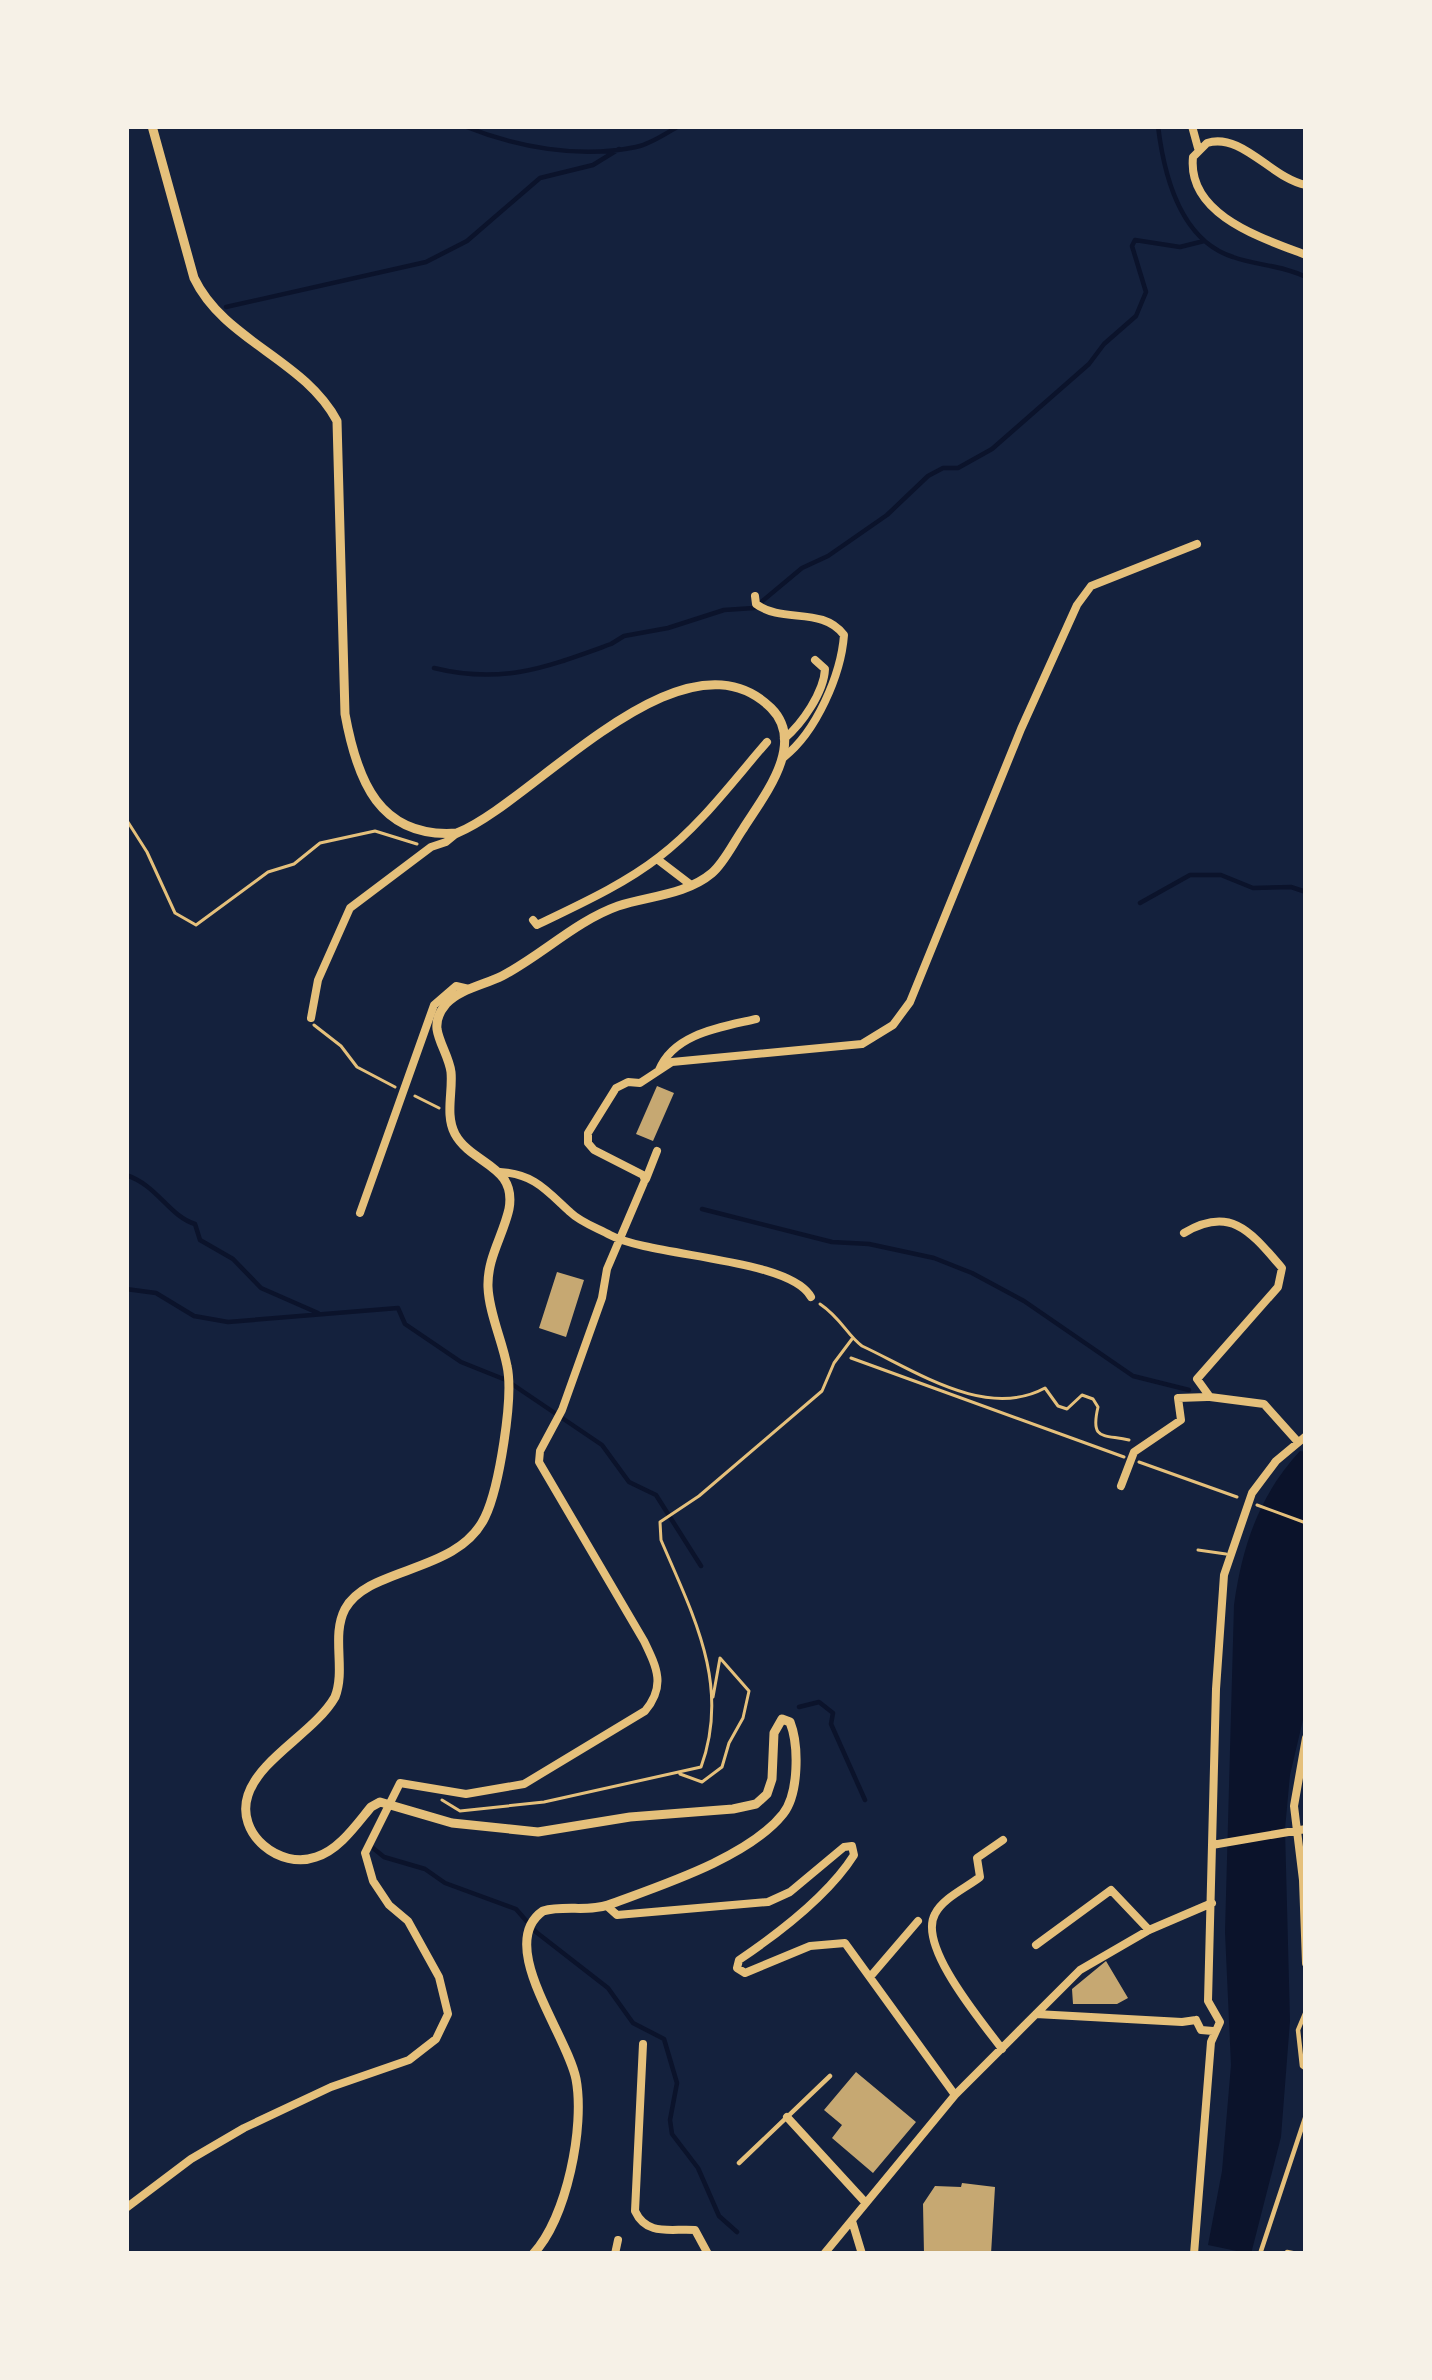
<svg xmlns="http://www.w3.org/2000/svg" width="1432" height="2380" font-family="'Noto Sans',sans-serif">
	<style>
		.water { fill: #0b132b }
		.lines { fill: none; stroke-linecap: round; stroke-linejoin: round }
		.stream { stroke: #0b132b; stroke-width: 4.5 }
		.building { fill: #c6a872 }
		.path { stroke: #e5c07b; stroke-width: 3 }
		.service { stroke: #e5c07b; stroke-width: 3 }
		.pedestrian { stroke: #e5c07b; stroke-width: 4.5 }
		.minor { stroke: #e5c07b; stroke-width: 8 }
		.tertiary { stroke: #e5c07b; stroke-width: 9 }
	</style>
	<rect width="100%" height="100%" fill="#14213d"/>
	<path class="water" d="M 1300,1451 L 1306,1452 L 1306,1707 L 1290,1775 L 1285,1829 L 1290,2021 L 1281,2137 L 1251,2254 L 1208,2245 L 1222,2171 L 1231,2065 L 1225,1932 L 1234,1605 C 1242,1547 1259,1495 1300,1451 Z"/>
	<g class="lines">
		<path class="stream" d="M 464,126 C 516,147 579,159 636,147 C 651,144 666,133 679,126
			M 1158,126 C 1164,176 1180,240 1233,257 C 1258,266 1282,265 1306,277
			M 226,307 L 426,262 L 467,241 L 540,178 L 593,165 L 619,149
			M 434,668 C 503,685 547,667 611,644 L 624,636 L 668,628 L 724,610 L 754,608 L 802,568 L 828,556 L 887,515 L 928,476 L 943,468 L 958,468 L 992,449 L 1089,364 L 1104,344 L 1136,316 L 1146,292 L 1132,246 L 1135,240 L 1180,247 L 1204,241
			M 1140,903 L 1190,875 L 1221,875 L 1253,888 L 1291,887 L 1306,892
			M 126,1175 C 157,1185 169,1216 195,1224 L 200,1240 L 233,1259 L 261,1288 L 318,1313
			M 702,1209 L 832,1242 L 869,1244 L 934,1258 L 972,1273 L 1024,1301 L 1133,1376 L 1189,1390
			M 126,1289 L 156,1293 L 194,1316 L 228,1322 L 398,1308 L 405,1324 L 461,1362 L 506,1380 L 602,1445 L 629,1482 L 656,1495 L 701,1566
			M 799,1707 L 819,1702 L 833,1713 L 831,1724 L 865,1800
			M 368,1844 L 384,1857 L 425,1869 L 445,1883 L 516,1909 L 536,1932 L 608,1988 L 633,2023 L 664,2039 L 677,2083 L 670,2120 L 672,2134 L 698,2168 L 719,2216 L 737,2232"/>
	</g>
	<path class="building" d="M 657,1086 L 674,1093 L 653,1141 L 636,1134 Z
		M 557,1272 L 584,1280 L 566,1337 L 539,1328 Z
		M 1106,1961 L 1128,1998 L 1117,2004 L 1073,2004 L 1072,1989 Z
		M 856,2072 L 916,2122 L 873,2173 L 832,2138 L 842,2125 L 824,2110 Z
		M 962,2183 L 995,2187 L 991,2254 L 924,2254 L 923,2204 L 935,2186 L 961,2187 Z"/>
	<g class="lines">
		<path class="path" d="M 126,819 L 147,852 L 175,913 L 196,925 L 268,872 L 294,864 L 320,843 L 375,831 L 417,844
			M 314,1025 L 341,1046 L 357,1067 L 395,1087
			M 415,1096 L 439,1108
			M 820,1304 C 841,1318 847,1335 862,1346 C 916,1371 986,1420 1045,1388 L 1058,1406 L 1067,1409 L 1082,1395 L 1093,1399 L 1098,1407 C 1090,1441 1103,1434 1129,1440
			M 851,1358 L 1124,1457
			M 1139,1462 L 1237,1497
			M 1257,1505 L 1306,1523
			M 680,1774 L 702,1782 L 722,1767 L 729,1743 L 743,1718 L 749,1691 L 720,1658 L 713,1697
			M 442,1800 L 460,1811 L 544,1802 L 701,1767 C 731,1685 693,1615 661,1540 L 660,1522 L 699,1496 L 822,1391 L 834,1363 L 852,1339"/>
		<path class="service" d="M 1198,1550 L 1226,1554"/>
		<path class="pedestrian" d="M 1306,2011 L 1298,2030 L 1302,2066 L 1306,2069
			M 739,2163 L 830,2076
			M 1287,2252 L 1297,2254
			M 1260,2254 L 1306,2115"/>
		<path class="minor" d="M 1192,126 L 1198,148
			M 1306,185 C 1272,179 1242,132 1207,143 L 1193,157 C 1187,215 1262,238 1306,255
			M 755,596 L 756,604 C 783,624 822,606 844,635 C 841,675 816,732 784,757
			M 784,739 C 802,724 824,692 825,669 L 815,660
			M 657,859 L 691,885
			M 533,920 L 537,925 C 578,905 623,885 659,857 C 700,826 733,781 767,742
			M 311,1018 L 318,980 L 350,908 L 431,847 L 446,842 L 457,833
			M 659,1070 C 674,1033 722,1027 756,1019
			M 500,1172 C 534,1174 546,1190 570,1212 C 580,1222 597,1228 610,1235 C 651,1257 790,1258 811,1297
			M 646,1179 L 657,1151
			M 360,1213 L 434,1005 L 456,986 L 469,989
			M 1184,1233 C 1231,1205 1251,1232 1282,1268 L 1278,1287 L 1197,1379 L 1210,1397 L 1264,1404 L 1298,1442
			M 1121,1486 L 1134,1452 L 1181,1420 L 1178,1398 L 1207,1397
			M 1306,1738 L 1294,1806 L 1303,1880 L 1306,1963
			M 1212,1845 L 1306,1829
			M 607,1906 L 617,1915 L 768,1902 L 790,1892 L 844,1847 L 852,1846 L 854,1855 C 828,1896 779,1933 739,1960 L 737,1968 L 745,1973 L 810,1946 L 845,1943 L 955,2095
			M 1036,1945 L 1111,1890 L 1149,1930
			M 870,1977 L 918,1921
			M 1036,2014 L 1182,2022 L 1196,2020
			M 1196,2020 L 1201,2030 L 1213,2031
			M 643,2044 L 635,2211 C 647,2237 672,2228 695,2230 L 708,2254
			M 1002,2049 C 983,2023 917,1946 935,1914 C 943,1898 966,1888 980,1877 L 977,1858 L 1003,1840
			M 787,2117 L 864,2201
			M 126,2208 L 191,2159 L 244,2128 L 331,2087 L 409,2060 L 436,2039 L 448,2014 L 439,1977 L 408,1921 L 389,1905 L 373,1881 L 365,1853 L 400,1783 L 466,1794 L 524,1784 L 645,1711 C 666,1686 657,1668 644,1641 L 539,1462 L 540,1451 L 562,1410 L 602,1298 L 607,1269 L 645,1180 L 643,1175 L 594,1150 L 588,1143 L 588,1133 L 616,1088 L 628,1082 L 640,1083 L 672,1062 L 862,1044 L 893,1025 L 910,1002 L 1021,729 L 1077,605 L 1091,586 L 1197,544
			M 852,2221 L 862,2254
			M 615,2254 L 618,2240
			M 824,2254 L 955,2095 L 1080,1970 L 1149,1930 L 1212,1903
			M 1194,2254 L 1211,2042 L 1220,2022 L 1208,2001 L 1216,1689 L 1224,1575 L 1252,1493 L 1276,1461 L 1306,1436"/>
		<path class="tertiary" d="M 152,126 L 194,278 C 224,341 304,359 337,421 L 345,714 C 357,780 379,839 457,833 C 533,803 683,621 771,708 C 807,744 763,797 743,829 C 734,842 724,863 712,873 C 686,895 648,896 618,906 C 576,921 542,955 502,976 C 484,985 460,989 446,1004 C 440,1011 436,1019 437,1029 C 439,1043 449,1057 451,1072 C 453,1092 445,1115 455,1134 C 472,1165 517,1165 509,1209 C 503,1236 487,1258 488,1287 C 489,1313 502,1340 507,1366 C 514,1397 499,1488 485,1517 C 458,1574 368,1566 345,1609 C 331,1636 346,1669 335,1697 C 315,1732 260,1758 248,1795 C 235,1834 280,1870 316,1857 C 339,1850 356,1825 371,1807 L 380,1802 L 452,1823 L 538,1832 L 630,1817 L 733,1809 L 756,1804 L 767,1794 L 772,1779 L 774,1733 L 782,1719 L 790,1722 C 799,1745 799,1794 783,1814 C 748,1858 659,1886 608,1905 C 589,1912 564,1905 543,1911 C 495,1944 567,2034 576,2079 C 585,2126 567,2218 533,2254"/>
	</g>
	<rect width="1432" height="2380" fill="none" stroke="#f6f1e7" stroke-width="258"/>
</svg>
